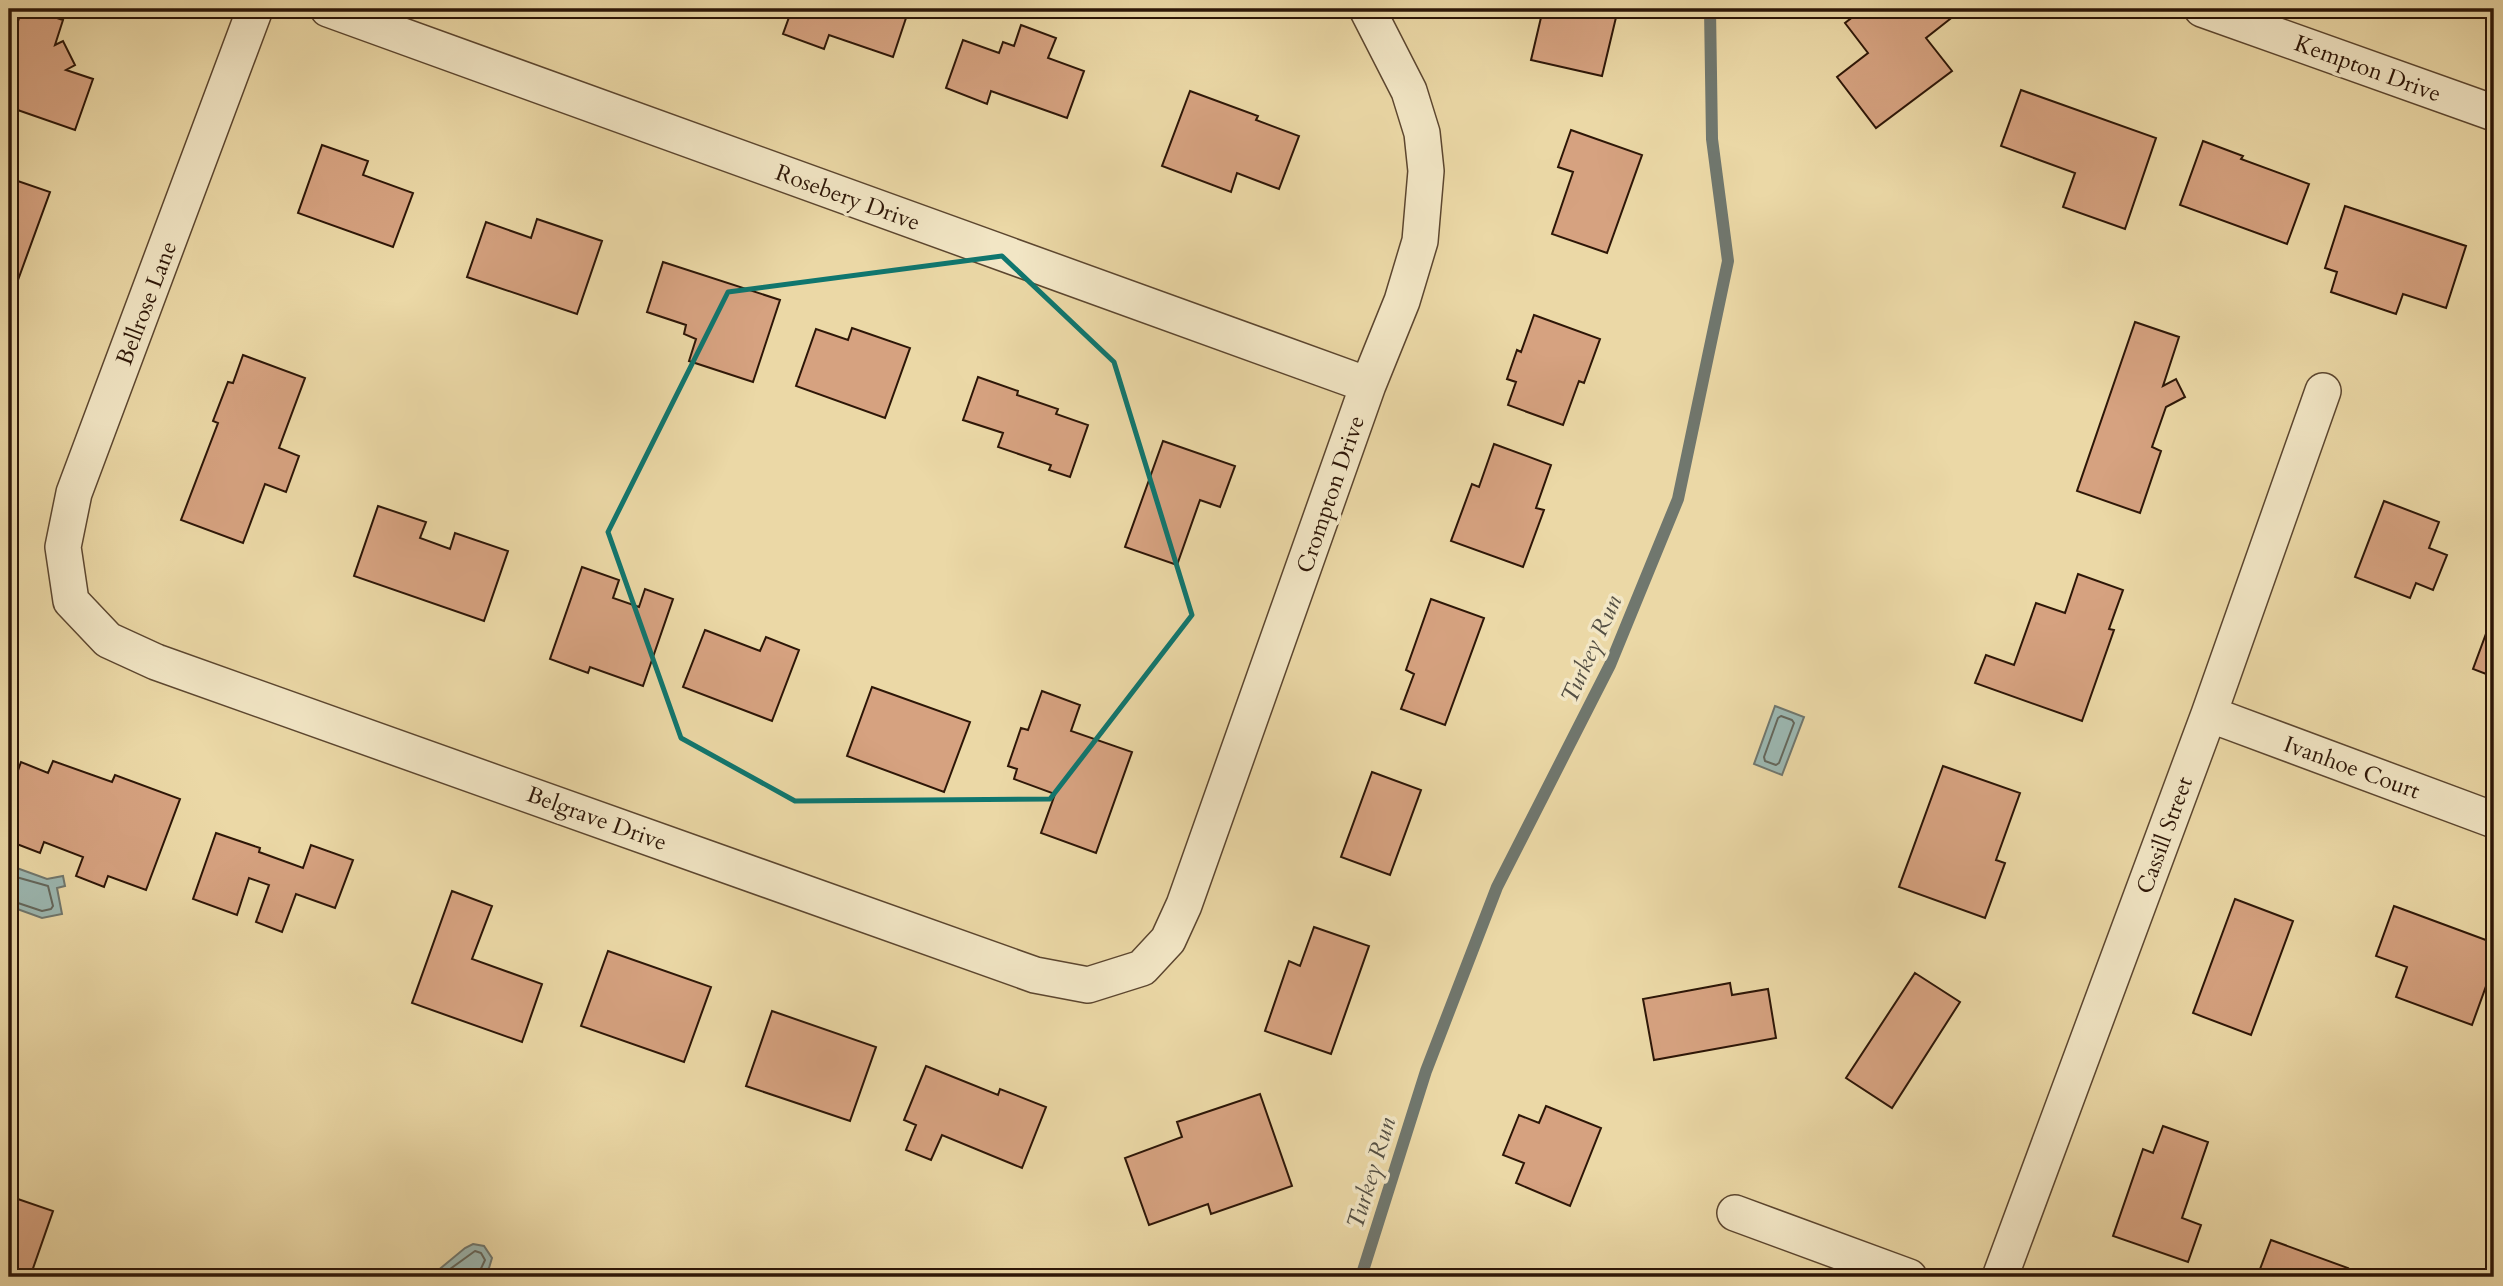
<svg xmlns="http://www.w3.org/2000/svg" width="2503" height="1286" font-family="Cardo,serif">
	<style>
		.water { fill: #9cb8b2; stroke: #70776e; stroke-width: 2 }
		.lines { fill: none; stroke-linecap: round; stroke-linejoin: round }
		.shore { stroke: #64675c; stroke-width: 2 }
		.stream { stroke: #70776e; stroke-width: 12 }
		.building { fill: #d6a280; stroke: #2d1607; stroke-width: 2 }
		.minor-casing { stroke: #5c462f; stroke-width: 38 }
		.minor { stroke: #f2e6c5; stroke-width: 35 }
		.marked { fill: none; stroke: #0f766e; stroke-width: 5; stroke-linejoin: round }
		.labels { text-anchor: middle; stroke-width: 7; stroke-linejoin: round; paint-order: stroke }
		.street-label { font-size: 23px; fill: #2d1607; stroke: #f2e6c5 }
		.water-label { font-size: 24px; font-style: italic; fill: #544f43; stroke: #f2e6c5 }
	</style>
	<rect width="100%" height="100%" fill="#ebd8a6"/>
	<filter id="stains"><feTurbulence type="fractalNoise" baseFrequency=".00286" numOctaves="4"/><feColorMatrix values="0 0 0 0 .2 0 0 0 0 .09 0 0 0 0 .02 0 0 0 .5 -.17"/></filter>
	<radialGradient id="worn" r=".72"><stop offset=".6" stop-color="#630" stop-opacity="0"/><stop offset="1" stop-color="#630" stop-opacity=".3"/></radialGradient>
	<path class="water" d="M 1775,706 L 1804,717 L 1782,775 L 1754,764 Z
		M 14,867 L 47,879 L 63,876 L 65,886 L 57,888 L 62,914 L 42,918 L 9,906 L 9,868 Z
		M 473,1244 L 484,1246 L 492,1258 L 489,1268 L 480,1277 L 430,1277 L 465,1248 Z"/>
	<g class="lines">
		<path class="shore" d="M 1781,716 L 1792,720 L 1794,723 L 1779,763 L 1776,765 L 1765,761 L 1764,757 L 1778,718 Z
			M 9,875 L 48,886 L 53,906 L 51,909 L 42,911 L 9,900
			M 439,1277 L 475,1251 L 481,1253 L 485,1260 L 477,1277"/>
		<path class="stream" d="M 1361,1277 L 1426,1071 L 1497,887 L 1610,665 L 1678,499 L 1728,261 L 1712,139 L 1710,9"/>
	</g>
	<path class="building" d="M 22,9 L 30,9 L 63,20 L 55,45 L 63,41 L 75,65 L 66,70 L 93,79 L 75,130 L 9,107 L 9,49 Z
		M 792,9 L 909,9 L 893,57 L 829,35 L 824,49 L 783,34 Z
		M 1543,9 L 1618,9 L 1602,76 L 1531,60 Z
		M 1863,9 L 1956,9 L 1959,12 L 1926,38 L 1952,71 L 1876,128 L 1837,77 L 1868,53 L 1845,23 Z
		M 1021,25 L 1056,38 L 1048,58 L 1084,71 L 1067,118 L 991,91 L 987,104 L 946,88 L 963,40 L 999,53 L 1003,42 L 1014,46 Z
		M 2021,90 L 2156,138 L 2125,229 L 2063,207 L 2075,173 L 2001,146 Z
		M 1190,91 L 1258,116 L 1256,120 L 1299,136 L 1279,189 L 1237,173 L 1231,192 L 1162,166 Z
		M 1571,130 L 1642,155 L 1607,253 L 1552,234 L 1573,172 L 1558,167 Z
		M 2203,141 L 2243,156 L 2241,159 L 2309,184 L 2287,244 L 2180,205 Z
		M 322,145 L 368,161 L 363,175 L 413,193 L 393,247 L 298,213 Z
		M 9,178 L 50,192 L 18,280 L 9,277 Z
		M 2345,206 L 2466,246 L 2446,308 L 2403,294 L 2396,314 L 2331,292 L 2337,272 L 2325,268 Z
		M 537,219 L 602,241 L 577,314 L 467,277 L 486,222 L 531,238 Z
		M 663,262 L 780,300 L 753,382 L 689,361 L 696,339 L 684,334 L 686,325 L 647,312 Z
		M 1534,315 L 1600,339 L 1584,383 L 1579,381 L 1563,425 L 1508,405 L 1516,382 L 1507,379 L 1517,350 L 1521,352 Z
		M 2135,322 L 2179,337 L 2163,386 L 2176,379 L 2185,397 L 2166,407 L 2152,447 L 2161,451 L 2140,513 L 2077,491 Z
		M 852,328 L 910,348 L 885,418 L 796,386 L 816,329 L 848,340 Z
		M 243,355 L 305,378 L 279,448 L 299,456 L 286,492 L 265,484 L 243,543 L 181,520 L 218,423 L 213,421 L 228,382 L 233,383 Z
		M 978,377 L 1018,391 L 1017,395 L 1058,409 L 1056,414 L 1088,425 L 1070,477 L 1049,470 L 1051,465 L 998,447 L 1003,433 L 963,420 Z
		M 1163,441 L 1235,466 L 1220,507 L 1200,500 L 1177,565 L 1125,547 Z
		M 1494,444 L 1551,465 L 1536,508 L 1544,510 L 1523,567 L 1451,541 L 1472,484 L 1479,487 Z
		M 2384,501 L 2439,522 L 2429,548 L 2447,555 L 2433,590 L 2416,583 L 2410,598 L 2355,577 Z
		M 378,506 L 426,522 L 420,538 L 450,549 L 455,533 L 508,551 L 484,621 L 354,576 Z
		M 582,567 L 619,580 L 613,598 L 639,607 L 645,589 L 673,599 L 643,686 L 590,667 L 588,673 L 550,659 Z
		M 2078,574 L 2123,590 L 2109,629 L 2114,630 L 2082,721 L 1975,683 L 1986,655 L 2014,665 L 2036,603 L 2065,613 Z
		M 1431,599 L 1484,618 L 1445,725 L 1401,709 L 1414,674 L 1406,670 Z
		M 2494,612 L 2494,677 L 2473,669 Z
		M 705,630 L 760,651 L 766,637 L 799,650 L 772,721 L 683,687 Z
		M 872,687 L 970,722 L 944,792 L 847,756 Z
		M 1042,691 L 1080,705 L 1071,731 L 1132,752 L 1096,853 L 1041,833 L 1055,794 L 1014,779 L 1017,769 L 1008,766 L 1021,728 L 1028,730 Z
		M 53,761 L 112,782 L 115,775 L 180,799 L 146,890 L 108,876 L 104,887 L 76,876 L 83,857 L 44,842 L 40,853 L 9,841 L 9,796 L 21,762 L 48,773 Z
		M 1943,766 L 2020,793 L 1996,860 L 2005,863 L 1985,918 L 1899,887 Z
		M 1372,772 L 1421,790 L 1390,875 L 1341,857 Z
		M 216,833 L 260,848 L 259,852 L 303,868 L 311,845 L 353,860 L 335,908 L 296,894 L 282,932 L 256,922 L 269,885 L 249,878 L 237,915 L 193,899 Z
		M 452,891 L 492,906 L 472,959 L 542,984 L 522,1042 L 412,1003 Z
		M 2235,899 L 2293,921 L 2251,1035 L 2193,1013 Z
		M 2394,906 L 2494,943 L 2494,964 L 2472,1025 L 2396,997 L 2407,967 L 2376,956 Z
		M 1314,927 L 1369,946 L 1331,1054 L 1265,1031 L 1289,961 L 1300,966 Z
		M 608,951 L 711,987 L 684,1062 L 581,1026 Z
		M 1915,973 L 1960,1002 L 1892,1108 L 1846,1078 Z
		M 1730,983 L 1732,995 L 1768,989 L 1776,1038 L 1654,1060 L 1643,999 Z
		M 772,1011 L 876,1047 L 850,1121 L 746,1086 Z
		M 926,1066 L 998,1095 L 1000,1089 L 1046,1107 L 1022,1168 L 942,1135 L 931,1160 L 906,1150 L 916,1125 L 904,1120 Z
		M 1260,1094 L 1292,1186 L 1211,1214 L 1208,1204 L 1149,1225 L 1125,1158 L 1182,1137 L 1177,1122 Z
		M 1546,1106 L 1601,1128 L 1570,1206 L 1516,1183 L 1524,1163 L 1503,1155 L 1519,1115 L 1539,1123 Z
		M 2163,1126 L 2208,1142 L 2182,1218 L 2201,1225 L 2188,1262 L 2113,1236 L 2143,1149 L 2153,1153 Z
		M 12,1197 L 53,1211 L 30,1277 L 9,1277 L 9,1208 Z
		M 2271,1240 L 2348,1268 L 2345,1277 L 2347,1277 L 2257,1277 Z"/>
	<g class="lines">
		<defs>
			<path id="minor" d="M 255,9 L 74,493 L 63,547 L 71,601 L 108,640 L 156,662 L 1035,975 L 1088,985 L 1142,968 L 1168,940 L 1184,905 L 1368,385 L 1402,301 L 1420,241 L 1426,171 L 1422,133 L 1409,91 L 1367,9
				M 328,9 L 1368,385
				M 2202,9 L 2494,113
				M 2209,714 L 2494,820
				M 1735,1213 L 1909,1277
				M 2000,1277 L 2209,714 L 2323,391"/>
		</defs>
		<use href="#minor" class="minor-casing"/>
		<use href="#minor" class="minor"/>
	</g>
	<path class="marked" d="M 1002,256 L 1114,362 L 1192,615 L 1050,799 L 795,801 L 681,738 L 608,532 L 728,292 Z"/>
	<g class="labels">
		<g class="street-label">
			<text transform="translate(2368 68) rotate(20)" y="8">Kempton Drive</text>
			<text transform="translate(848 197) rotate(20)" y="8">Rosebery Drive</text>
			<text transform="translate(146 303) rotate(-69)" y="8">Bellrose Lane</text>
			<text transform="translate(1330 494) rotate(-71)" y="8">Crompton Drive</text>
			<text transform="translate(2352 767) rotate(20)" y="8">Ivanhoe Court</text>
			<text transform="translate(597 818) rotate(20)" y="8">Belgrave Drive</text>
			<text transform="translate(2164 835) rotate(-70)" y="8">Cassill Street</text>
		</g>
		<g class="water-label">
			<text transform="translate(1591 649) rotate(-66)" y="8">Turkey Run</text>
			<text transform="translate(1371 1173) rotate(-73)" y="8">Turkey Run</text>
		</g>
	</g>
	<rect width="2503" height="1286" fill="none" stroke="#ebd8a6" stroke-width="35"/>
	<rect x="10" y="10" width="2482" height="1265" fill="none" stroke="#2d1607" stroke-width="3.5"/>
	<rect x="18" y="18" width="2468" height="1251" fill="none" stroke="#2d1607" stroke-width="2"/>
	<rect width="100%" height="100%" filter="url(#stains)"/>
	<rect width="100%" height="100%" fill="url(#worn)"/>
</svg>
